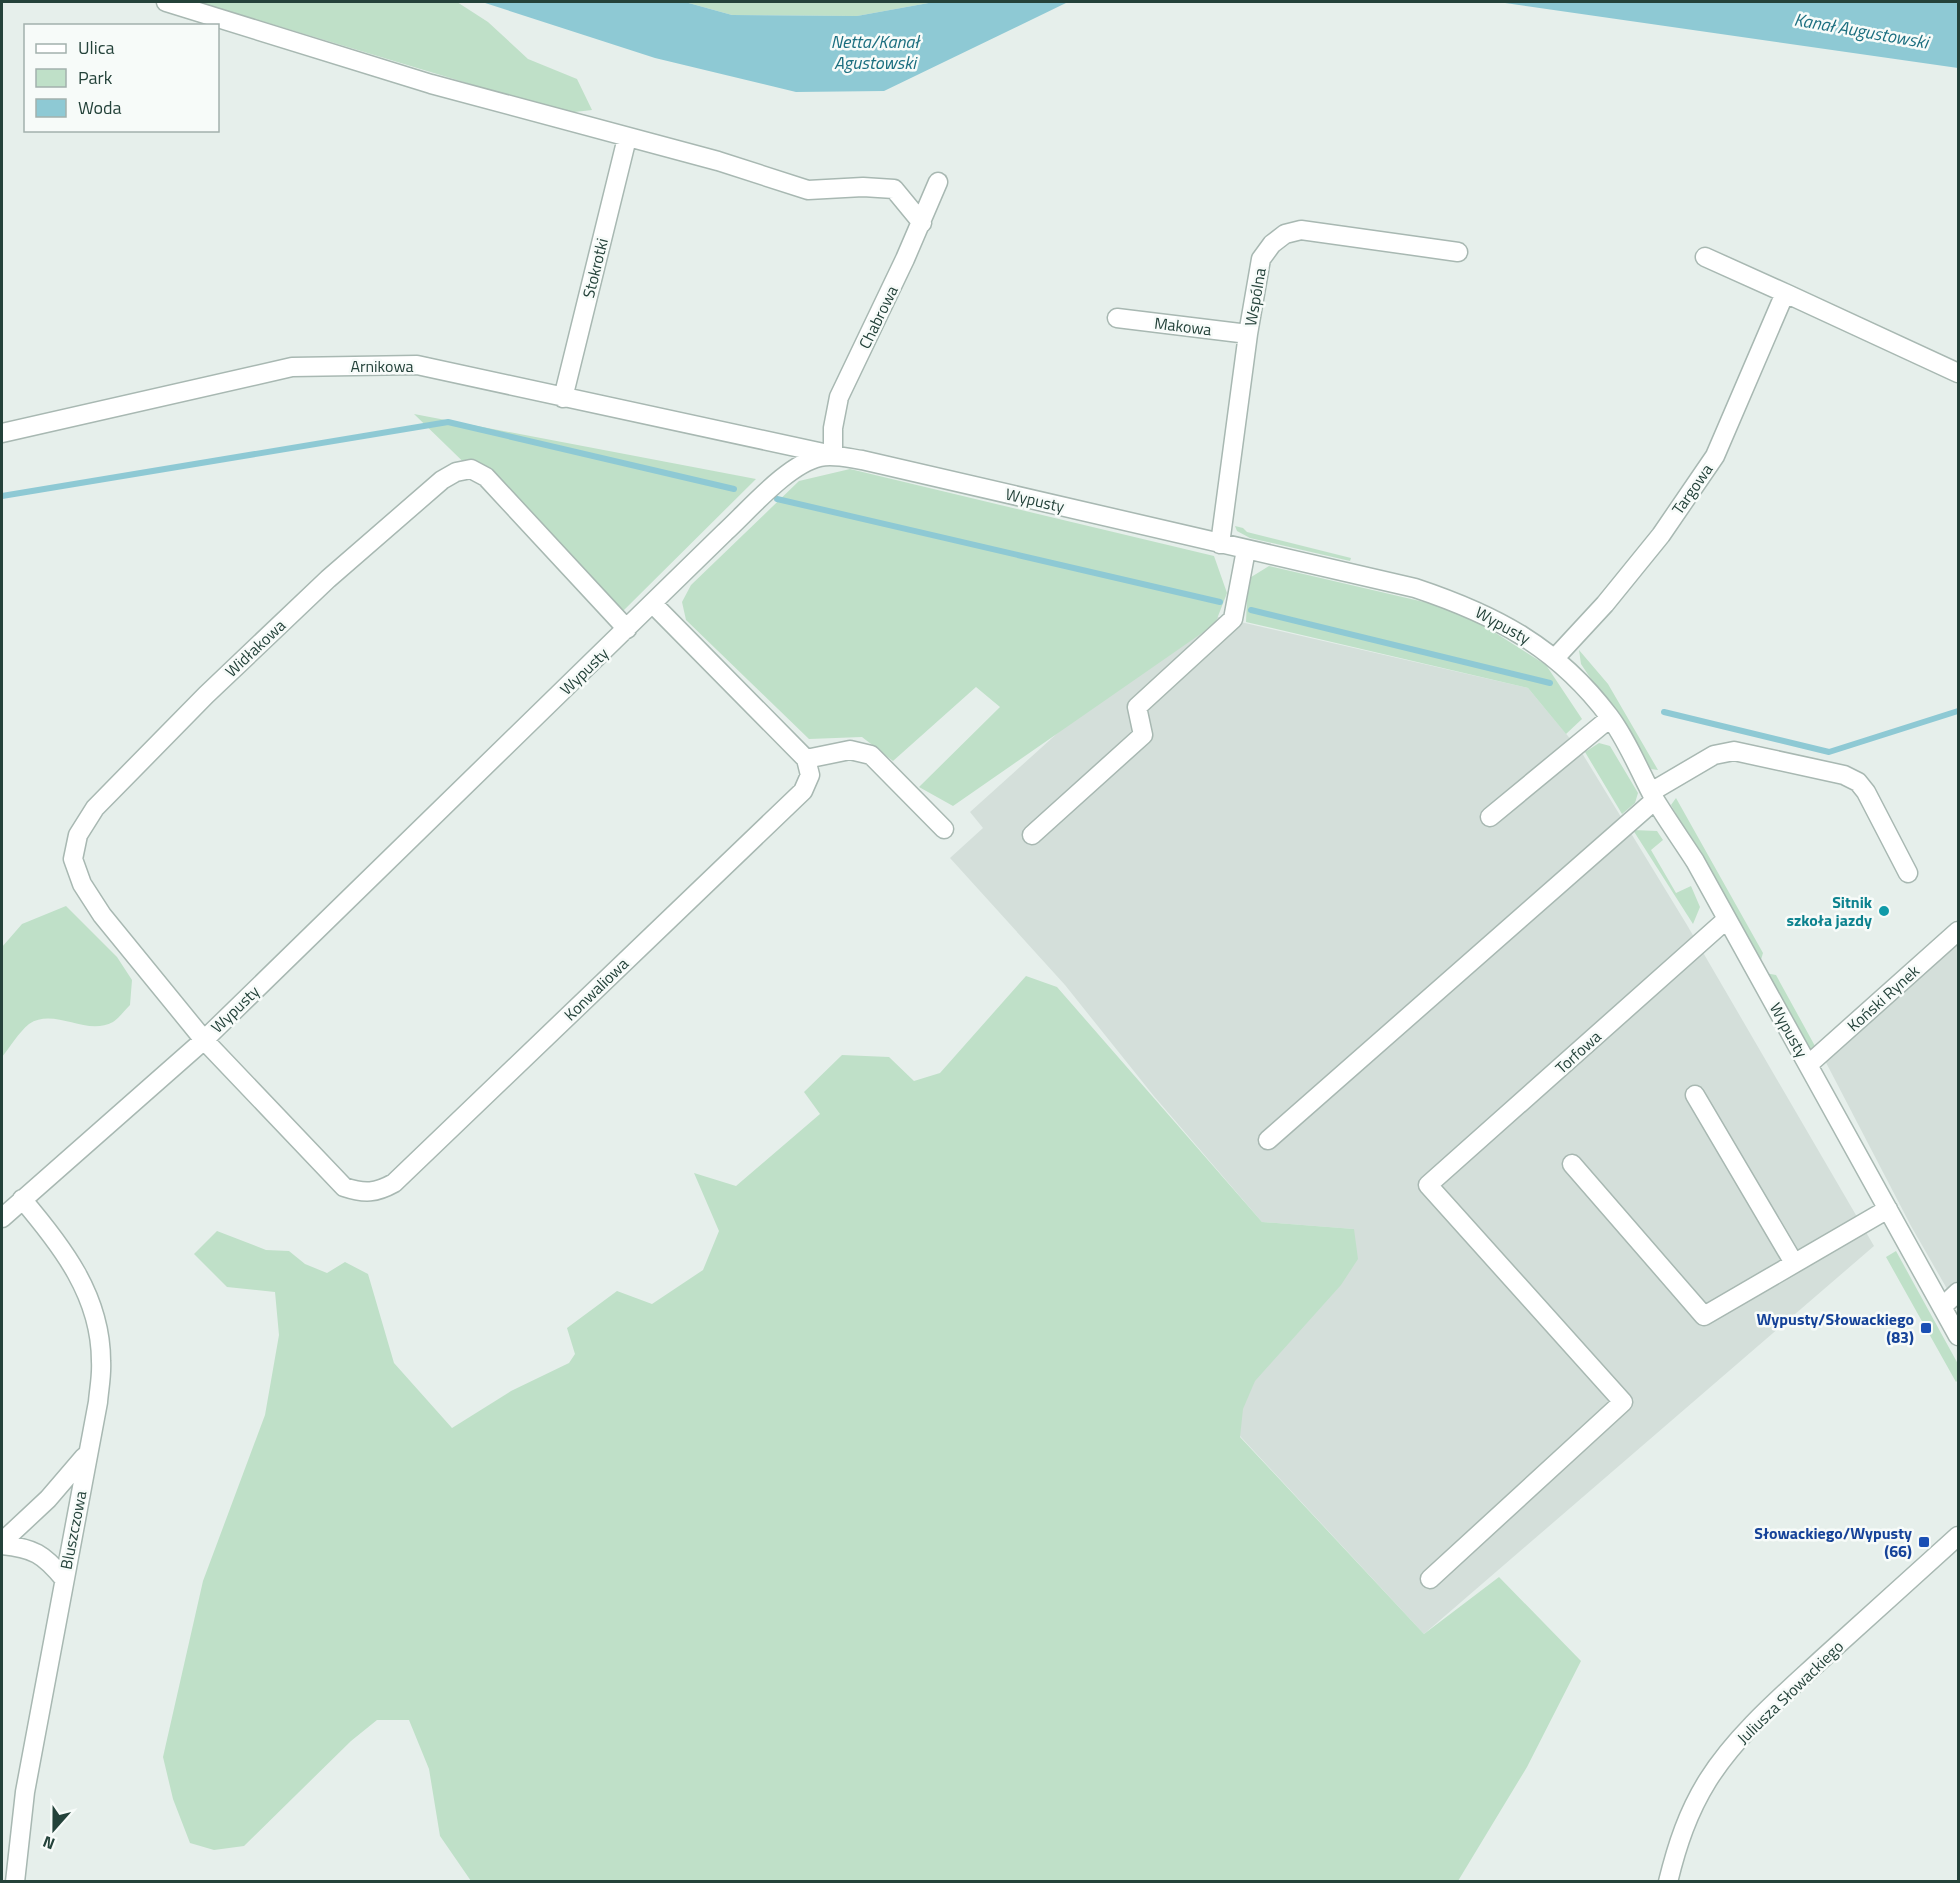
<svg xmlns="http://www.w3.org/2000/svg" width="1960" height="1883" font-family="'Titillium Web',sans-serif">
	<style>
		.built { fill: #d4dfda }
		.green { fill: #bfe0c8 }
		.water { fill: #8ec9d4 }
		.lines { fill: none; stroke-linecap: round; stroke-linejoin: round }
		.stream { stroke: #8ec9d4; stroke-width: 6 }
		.minor-casing { stroke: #a8b8b2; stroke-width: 21 }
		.minor { stroke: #fff; stroke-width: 18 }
		.culture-dot { fill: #0f9aa8; stroke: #f7fbf9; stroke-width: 2 }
		.transit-dot { fill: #1a4fb4; stroke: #f7fbf9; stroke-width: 2 }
		.labels { text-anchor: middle; stroke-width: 5; stroke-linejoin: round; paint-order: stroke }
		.street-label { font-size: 16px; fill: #24423a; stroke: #f7fbf9 }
		.culture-label { font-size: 16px; font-weight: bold; fill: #0d838f; stroke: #f7fbf9; text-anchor: end }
		.transit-label { font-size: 16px; font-weight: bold; fill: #164399; stroke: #f7fbf9; text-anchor: end }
		.water-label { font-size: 18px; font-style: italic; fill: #1c6f80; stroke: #f7fbf9 }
	</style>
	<rect width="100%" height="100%" fill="#e6efeb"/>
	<path class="built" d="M 1193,611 L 1528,688 L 1582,753 L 1687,925 L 1874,1246 L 1424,1634 L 1188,1380 L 1354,1229 L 1262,1222 L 1153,1095 L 1065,985 L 950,858 L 983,828 L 970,812 Z
		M 1958,930 L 1958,1308 L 1911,1226 L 1820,1051 Z"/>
	<path class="green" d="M 199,2 L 457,2 L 488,22 L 528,59 L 577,79 L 592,110 L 566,113 Z
		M 685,2 L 934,2 L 857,16 L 732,15 Z
		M 414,414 L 756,479 L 620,614 Z
		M 850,469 L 1214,556 L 1227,593 L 1215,624 L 953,806 L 919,787 L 1000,707 L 976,687 L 893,761 L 862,737 L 809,739 L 686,620 L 682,602 L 691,585 L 799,481 Z
		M 1235,526 L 1243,528 L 1247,532 L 1351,558 L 1350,561 L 1250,538 L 1237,531 Z
		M 1269,566 L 1437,605 L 1475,620 L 1546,665 L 1582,719 L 1566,734 L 1528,688 L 1246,622 L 1248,579 Z
		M 1579,650 L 1608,684 L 1658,770 L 1651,769 L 1581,664 Z
		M 1599,743 L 1610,746 L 1638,793 L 1635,803 L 1622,814 L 1585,752 Z
		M 1676,798 L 1763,953 L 1760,963 L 1671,805 Z
		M 1633,830 L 1657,831 L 1663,840 L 1651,850 L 1676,893 L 1691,886 L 1700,907 L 1693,924 Z
		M 66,906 L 117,957 L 132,980 L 130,1005 C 125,1010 119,1018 113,1022 C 86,1037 55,1007 29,1024 C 19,1032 10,1047 2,1057 L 2,947 L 22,924 Z
		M 1765,973 L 1776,975 L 1821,1057 L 1811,1052 Z
		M 1026,976 L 1057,987 L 1262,1222 L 1354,1229 L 1358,1259 L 1341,1285 L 1255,1381 L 1243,1409 L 1240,1437 L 1424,1634 L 1499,1577 L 1581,1661 L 1527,1767 L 1458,1881 L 471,1881 L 440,1836 L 429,1769 L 409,1720 L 377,1720 L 351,1741 L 244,1846 L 214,1850 L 190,1843 L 173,1799 L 163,1757 L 203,1581 L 265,1415 L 279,1335 L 275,1292 L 227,1287 L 194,1254 L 217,1231 L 266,1250 L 289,1251 L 305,1264 L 327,1273 L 345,1262 L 368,1274 L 394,1363 L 452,1428 L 511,1391 L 569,1363 L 575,1354 L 567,1328 L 617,1291 L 652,1304 L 703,1270 L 719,1231 L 694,1173 L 736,1186 L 820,1114 L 804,1092 L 842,1055 L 889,1057 L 914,1081 L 940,1073 Z
		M 1896,1251 L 1958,1364 L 1958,1380 L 1956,1382 L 1886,1257 Z"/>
	<path class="water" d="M 482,2 L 685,2 L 732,15 L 857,16 L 934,2 L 1068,2 L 884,91 L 796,92 L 655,58 Z
		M 1498,2 L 1950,2 L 1958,3 L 1958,68 Z"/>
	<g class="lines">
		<path class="stream" d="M 2,496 L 448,422 L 734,489
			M 777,499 L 1220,602
			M 1251,610 L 1550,683
			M 1664,712 L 1829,752 L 1958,711"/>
		<defs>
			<path id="minor" d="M 166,2 L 431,84 L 718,161 L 808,190 L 863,187 L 894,189 L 922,223
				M 1785,293 L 1958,373
				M 1117,318 L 1248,334
				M 563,398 L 627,138
				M 2,433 L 292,367 L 417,365 L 828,454
				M 833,455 L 833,428 L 839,397 L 905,259 L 938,182
				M 1220,544 L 1248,334 L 1261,259 L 1272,244 L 1285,234 L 1301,230 L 1458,252
				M 627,629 L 486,477 L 471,469 L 456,472 L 442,480 L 328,579 L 206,695 L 95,808 L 78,835 L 73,859 L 82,884 L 102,915 L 204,1040 L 344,1187 C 365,1194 376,1193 394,1183 L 803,791 L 810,775 L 806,759 L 653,604
				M 1555,658 L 1605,604 L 1661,535 L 1715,456 L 1785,293 L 1705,257
				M 806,759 L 850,750 L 871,755 L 944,829
				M 1651,792 L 1714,755 L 1734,751 L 1844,775 L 1858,782 L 1866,792 L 1908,873
				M 1490,817 L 1610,718
				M 1032,835 L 1143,735 L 1137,707 L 1233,619 L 1246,550
				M 1808,1065 L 1958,931
				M 1695,1095 L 1794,1263
				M 1268,1140 L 1655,800
				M 1572,1164 L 1704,1316 L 1888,1209
				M 2,1218 L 204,1040 L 725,532 C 750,509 788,464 820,457 C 834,454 848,458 862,460 L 1415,588 C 1496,615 1557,647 1609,716 C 1628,741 1640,773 1655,800 C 1668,821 1682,841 1695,861 L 1958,1336
				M 1942,1307 L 1958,1292
				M 2,1542 L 48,1499 L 84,1457
				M 2,1545 C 33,1548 44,1554 64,1579
				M 1430,1579 L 1623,1402 L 1428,1185 L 1727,919
				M 15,1882 L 25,1792 L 98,1402 C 99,1389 102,1375 101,1361 C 101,1296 62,1246 22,1199
				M 1668,1882 C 1677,1845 1688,1812 1708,1780 C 1737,1734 1783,1695 1823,1658 C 1868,1617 1913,1577 1958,1536"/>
		</defs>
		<use href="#minor" class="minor-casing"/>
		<use href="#minor" class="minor"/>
	</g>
	<circle class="culture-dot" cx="1884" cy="911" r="6"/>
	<g class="transit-dot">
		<rect x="1920" y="1322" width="12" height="12" rx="3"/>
		<rect x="1918" y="1536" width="12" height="12" rx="3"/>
	</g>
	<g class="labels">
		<g class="street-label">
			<text transform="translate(595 268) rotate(-76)" y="6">Stokrotki</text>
			<text transform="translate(1255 297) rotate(-80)" y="6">Wspólna</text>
			<text transform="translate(878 317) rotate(-64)" y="6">Chabrowa</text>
			<text transform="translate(1183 326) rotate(7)" y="6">Makowa</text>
			<text x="382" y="372">Arnikowa</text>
			<text transform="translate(1692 489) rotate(-55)" y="6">Targowa</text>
			<text transform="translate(1035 500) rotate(13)" y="6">Wypusty</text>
			<text transform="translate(1503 625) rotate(29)" y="6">Wypusty</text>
			<text transform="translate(255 648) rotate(-43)" y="6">Widłakowa</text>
			<text transform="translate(584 671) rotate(-44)" y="6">Wypusty</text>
			<text transform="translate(596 989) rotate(-44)" y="6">Konwaliowa</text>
			<text transform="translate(1883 998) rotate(-42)" y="6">Koński Rynek</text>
			<text transform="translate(235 1009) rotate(-44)" y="6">Wypusty</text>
			<text transform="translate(1789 1030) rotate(61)" y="6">Wypusty</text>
			<text transform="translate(1578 1052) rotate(-42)" y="6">Torfowa</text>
			<text transform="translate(73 1530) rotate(-79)" y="6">Bluszczowa</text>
			<text transform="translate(1790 1692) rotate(-44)" y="6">Juliusza Słowackiego</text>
		</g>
		<g class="culture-label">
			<text x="1872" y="908">Sitnik<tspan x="1872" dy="18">szkoła jazdy</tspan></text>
		</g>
		<g class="transit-label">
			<text x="1914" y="1325">Wypusty/Słowackiego<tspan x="1914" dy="18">(83)</tspan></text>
			<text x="1912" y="1539">Słowackiego/Wypusty<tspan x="1912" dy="18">(66)</tspan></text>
		</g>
		<g class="water-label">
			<text transform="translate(1861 31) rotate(10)" y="6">Kanał Augustowski</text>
			<text x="875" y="48">Netta/Kanał<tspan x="875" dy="21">Agustowski</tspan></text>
		</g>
	</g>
	<rect width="1960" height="1883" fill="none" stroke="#24423a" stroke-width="6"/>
	<rect x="24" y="24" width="195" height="108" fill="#f7fbf9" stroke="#a3b1ad" stroke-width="1.5"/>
	<rect x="36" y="44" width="30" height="9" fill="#ffffff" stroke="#a3b1ad" stroke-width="1.5"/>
	<text x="78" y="54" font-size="18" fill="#24423a">Ulica</text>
	<rect x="36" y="69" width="30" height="18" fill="#bfe0c8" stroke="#a3b1ad" stroke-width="1.5"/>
	<text x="78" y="84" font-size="18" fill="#24423a">Park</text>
	<rect x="36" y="99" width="30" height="18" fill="#8ec9d4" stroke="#a3b1ad" stroke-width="1.5"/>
	<text x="78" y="114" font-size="18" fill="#24423a">Woda</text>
	<g transform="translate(54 1829) rotate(201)" stroke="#f7fbf9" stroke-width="4.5" paint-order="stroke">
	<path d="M0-4.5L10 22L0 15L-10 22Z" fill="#24423a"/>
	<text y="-9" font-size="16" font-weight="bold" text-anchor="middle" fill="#24423a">N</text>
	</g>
</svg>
